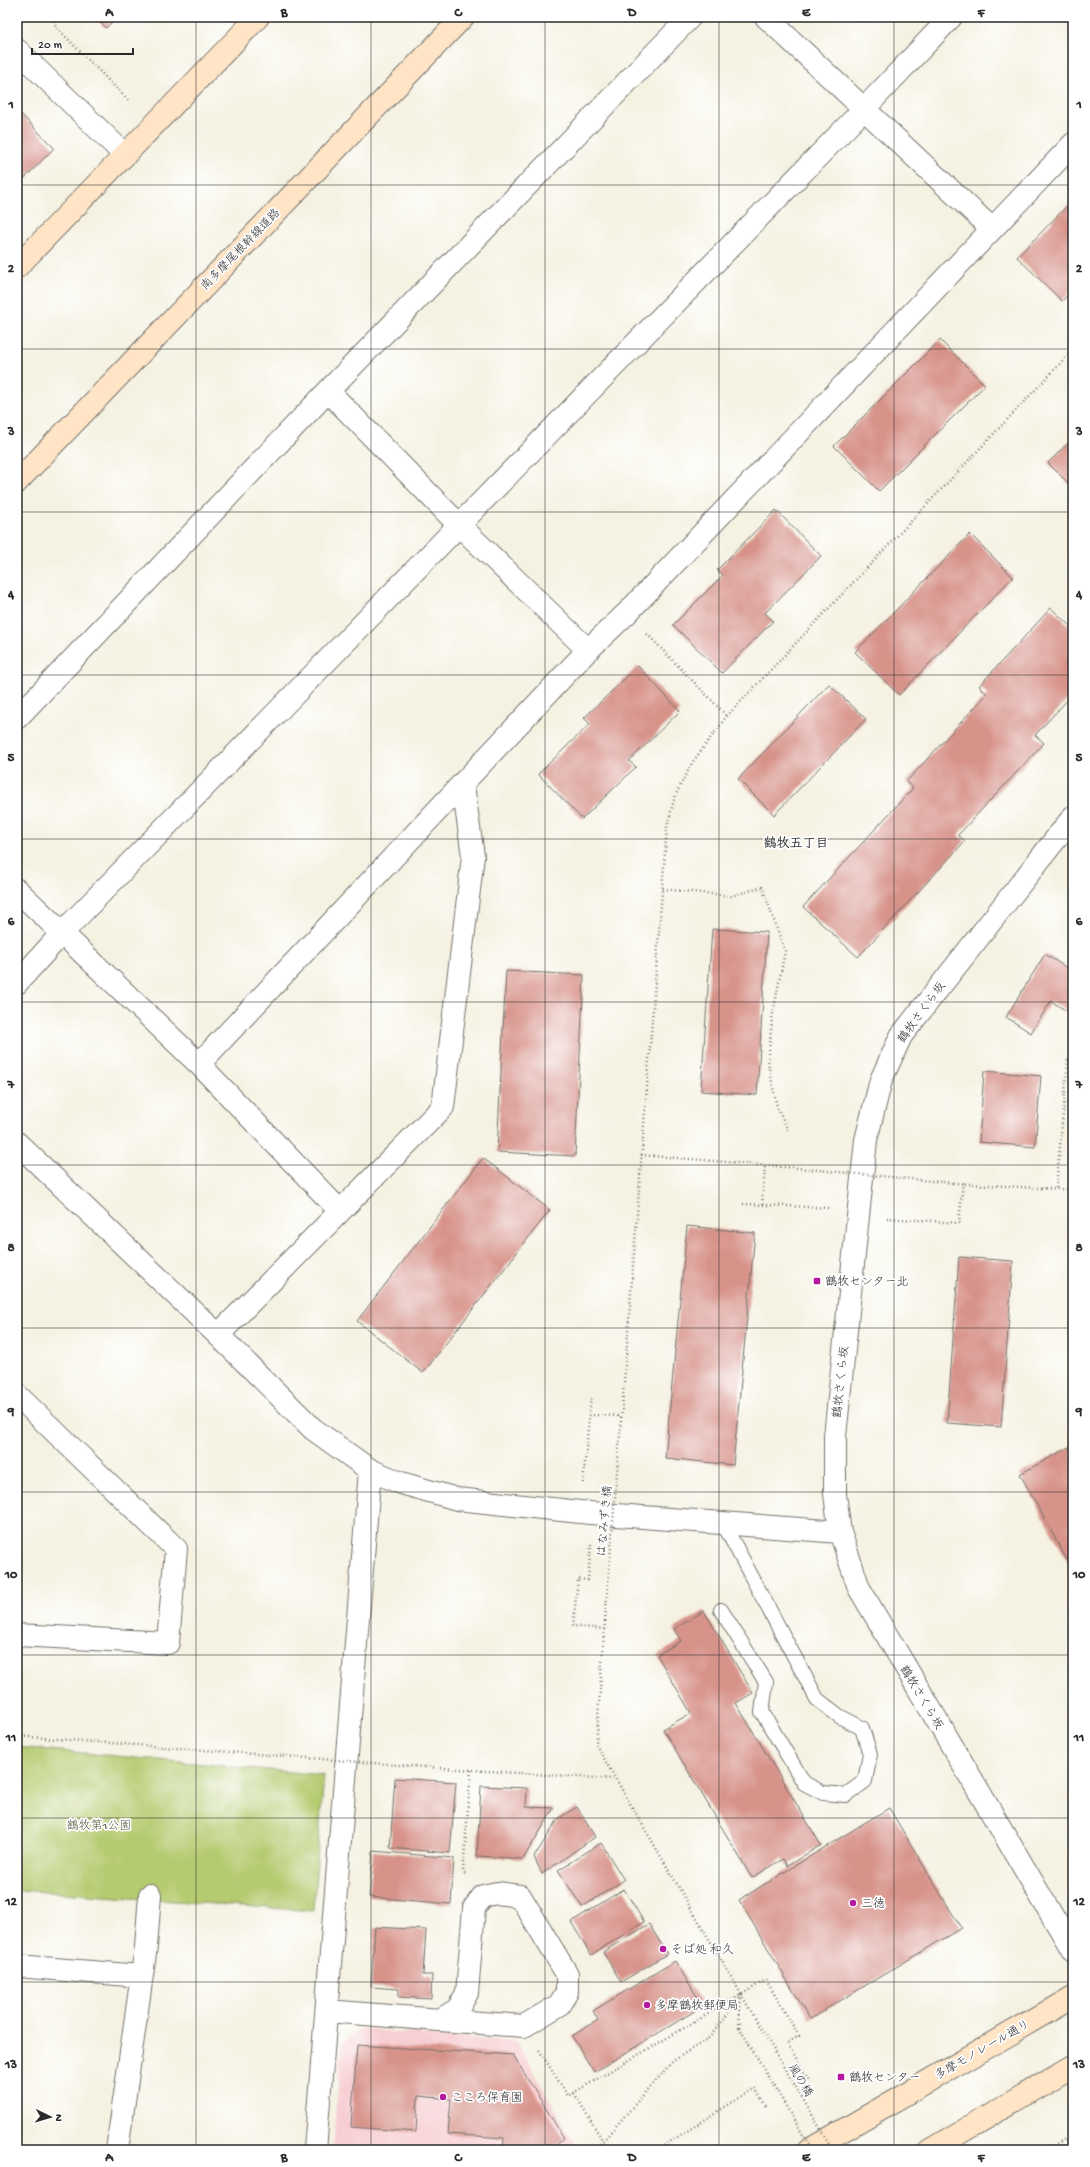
<svg xmlns="http://www.w3.org/2000/svg" width="1090" height="2167" font-family="'Gochi Hand','Klee One',sans-serif">
	<style>
		.built { fill: #f7cfd3 }
		.green { fill: #b5cb70; stroke: #707b4e }
		.building { fill: #d7938a }
		.lines { fill: none; stroke-linecap: round; stroke-linejoin: round }
		.service-casing { stroke: #72716b; stroke-width: 16 }
		.minor-casing { stroke: #72716b; stroke-width: 24 }
		.tertiary-casing { stroke: #72716b; stroke-width: 24 }
		.secondary-casing { stroke: #72716b; stroke-width: 24 }
		.path { stroke: #72716b; stroke-width: 2.5; stroke-dasharray: 1 3; stroke-linecap: butt }
		.service { stroke: #fff; stroke-width: 14 }
		.minor { stroke: #fff; stroke-width: 22 }
		.tertiary { stroke: #fff; stroke-width: 22 }
		.secondary { stroke: #ffe4c6; stroke-width: 22 }
		.path-bridge { stroke: #72716b; stroke-width: 2.5; stroke-dasharray: 1 3; stroke-linecap: butt }
		.grid { fill: none; stroke: #2b2b2b; stroke-width: 1; stroke-opacity: 0.55 }
		.poi-dot { fill: #b5179e; stroke: #fff; stroke-width: 1.5 }
		.labels { text-anchor: middle; stroke-width: 3.5; stroke-linejoin: round; paint-order: stroke }
		.street-label { font-size: 12px; fill: #2b2b2b; stroke: #fff }
		.poi-label { font-size: 12px; fill: #2b2b2b; stroke: #fff; text-anchor: start }
		.park-label { font-size: 12px; fill: #545b40; stroke: #fff }
		.neighbourhood-label { font-size: 13px; font-weight: bold; fill: #2b2b2b; stroke: #fff }
		.neatline { fill: none; stroke: #2b2b2b; stroke-width: 1.5 }
		.grid-label { font-size: 13px; text-anchor: middle; font-weight: bold; fill: #2b2b2b }
	</style>
	<rect width="100%" height="100%" fill="#fff"/>
	<filter id="ink" filterUnits="userSpaceOnUse"><feTurbulence type="fractalNoise" baseFrequency=".025" numOctaves="2"/><feDisplacementMap in="SourceGraphic" scale="8" xChannelSelector="R" yChannelSelector="G"/><feConvolveMatrix kernelMatrix="1 2 1 2 8 2 1 2 1" color-interpolation-filters="sRGB"/></filter>
	<filter id="wash" filterUnits="userSpaceOnUse"><feTurbulence type="fractalNoise" baseFrequency=".012" numOctaves="4" result="noise"/><feDisplacementMap in="SourceGraphic" scale="16" xChannelSelector="R" yChannelSelector="G"/><feGaussianBlur stdDeviation="0.9" result="paint"/><feColorMatrix in="noise" values="0 0 0 0 0 0 0 0 0 0 0 0 0 0 0 0 0 1.4 0 .05"/><feComposite in="paint" operator="in"/></filter>
	<g filter="url(#wash)">
		<rect width="100%" height="100%" fill="#f5f2e2"/>
		<path class="built" d="M 360,2029 L 516,2041 L 579,2150 L 332,2150 L 342,2044 Z"/>
		<path class="green" d="M 17,1747 L 324,1775 L 313,1911 L 17,1890 Z"/>
		<g id="blocks">
			<path class="building" d="M 94,17 L 117,17 L 106,28 Z
				M 17,110 L 54,148 L 17,186 Z
				M 1073,200 L 1073,290 L 1062,301 L 1017,257 Z
				M 940,340 L 985,385 L 879,491 L 834,446 Z
				M 1072,439 L 1073,440 L 1073,488 L 1048,463 Z
				M 776,510 L 821,556 L 765,613 L 773,621 L 722,673 L 673,625 L 723,575 L 717,570 Z
				M 970,534 L 1013,577 L 899,695 L 855,652 Z
				M 1051,608 L 1073,629 L 1073,694 L 1035,735 L 1044,743 L 958,835 L 965,841 L 858,957 L 803,907 L 913,788 L 906,782 L 987,694 L 979,686 Z
				M 638,666 L 680,711 L 629,761 L 636,767 L 582,819 L 538,774 L 590,724 L 584,718 Z
				M 829,684 L 866,719 L 774,815 L 738,779 Z
				M 712,929 L 767,932 L 757,1095 L 701,1091 Z
				M 1045,954 L 1073,972 L 1073,1015 L 1051,1001 L 1031,1033 L 1006,1017 Z
				M 506,971 L 584,975 L 575,1156 L 497,1152 Z
				M 984,1071 L 1041,1076 L 1035,1147 L 979,1142 Z
				M 483,1158 L 550,1210 L 423,1373 L 357,1321 Z
				M 687,1226 L 755,1233 L 733,1465 L 665,1458 Z
				M 959,1257 L 1013,1261 L 1001,1427 L 947,1423 Z
				M 1073,1445 L 1073,1571 L 1020,1474 Z
				M 704,1611 L 753,1693 L 736,1703 L 821,1845 L 787,1866 L 783,1859 L 752,1878 L 663,1729 L 691,1713 L 657,1655 L 681,1641 L 674,1629 Z
				M 395,1778 L 456,1782 L 450,1853 L 390,1848 Z
				M 481,1786 L 527,1788 L 526,1807 L 554,1808 L 523,1859 L 477,1856 Z
				M 577,1807 L 595,1837 L 542,1874 L 534,1857 L 559,1818 Z
				M 889,1808 L 961,1928 L 810,2019 L 739,1900 Z
				M 601,1843 L 624,1880 L 582,1907 L 558,1870 Z
				M 373,1851 L 454,1858 L 451,1904 L 369,1897 Z
				M 624,1889 L 644,1922 L 591,1955 L 571,1922 Z
				M 649,1924 L 667,1954 L 621,1982 L 603,1952 Z
				M 375,1927 L 426,1930 L 423,1975 L 432,1975 L 431,1999 L 399,1997 L 399,1989 L 371,1987 Z
				M 675,1961 L 703,2006 L 594,2072 L 572,2036 L 598,2020 L 593,2011 Z
				M 357,2045 L 513,2055 L 564,2138 L 551,2150 L 503,2150 L 504,2138 L 448,2134 L 451,2099 L 418,2096 L 416,2132 L 351,2127 Z"/>
		</g>
	</g>
	<g filter="url(#ink)">
		<use href="#blocks" fill-opacity="0" stroke="#72716b" stroke-width="1"/>
		<g class="lines">
			<defs>
				<path id="service" d="M 721,1610 L 766,1682 L 762,1712 L 804,1783 L 823,1793 L 846,1795 L 865,1781 L 870,1754 L 862,1728 L 839,1716 L 817,1699 L 723,1523"/>
				<path id="minor" d="M 766,17 L 992,229
					M 17,50 L 125,155
					M 328,391 L 459,525 L 588,650
					M 17,718 L 328,391 L 690,17
					M 17,890 L 199,1064 L 340,1211
					M 17,983 L 62,933 L 864,109 L 951,17
					M 199,1064 L 588,650 L 627,613 L 1073,144
					M 218,1335 L 443,1107 L 473,856 L 463,785
					M 17,1395 L 176,1549 L 168,1643 L 17,1635
					M 497,1893 L 520,1896 L 567,1974 L 567,1992 L 559,2005 L 524,2026 L 440,2020 L 458,2009 L 467,1993 L 474,1908 L 483,1896 Z
					M 17,1966 L 141,1976
					M 117,2150 L 146,1947 L 150,1895
					M 315,2150 L 370,1470"/>
				<path id="tertiary" d="M 1073,817 L 901,1036 L 881,1080 L 866,1140 L 835,1436 L 835,1494 L 840,1532 L 859,1588 L 1073,1951
					M 17,1143 L 218,1335 L 313,1429 L 370,1470 L 401,1483 L 457,1499 L 590,1513 L 840,1532
					M 327,2011 L 440,2020"/>
				<path id="secondary" d="M 17,267 L 258,17
					M 17,482 L 463,17
					M 809,2150 L 1073,1997
					M 931,2150 L 1073,2066"/>
			</defs>
			<use href="#service" class="service-casing"/>
			<use href="#minor" class="minor-casing"/>
			<use href="#tertiary" class="tertiary-casing"/>
			<use href="#secondary" class="secondary-casing"/>
			<path class="path" d="M 56,17 L 55,26 L 130,102
				M 647,634 L 727,716
				M 663,889 L 731,896 L 762,887 L 785,951 L 772,1019 L 768,1063 L 777,1107 L 788,1130
				M 641,1155 L 776,1166
				M 953,1183 L 1073,1190
				M 1056,1188 L 1068,1060 L 1073,1060
				M 743,1204 L 830,1208
				M 762,1204 L 765,1166
				M 887,1218 L 959,1223 L 963,1182
				M 589,1415 L 621,1416
				M 621,1422 L 667,827 L 675,796 L 692,763 L 727,716 L 1073,350
				M 583,1483 L 591,1396
				M 591,1544 L 588,1580 L 578,1579 L 573,1626 L 604,1629
				M 605,1621 L 596,1745 L 755,2018
				M 17,1736 L 283,1756
				M 425,1767 L 613,1779
				M 465,1874 L 463,1872 L 471,1770
				M 739,2027 L 741,1994
				M 539,2050 L 568,2096 L 766,1980 L 799,2036 L 787,2043 L 810,2082
				M 574,2093 L 603,2141
				M 595,2150 L 673,2061 L 710,2037 L 740,1996
				M 657,2150 L 755,2088 L 767,2108
				M 1042,2150 L 1073,2134"/>
			<use href="#service" class="service"/>
			<use href="#minor" class="minor"/>
			<use href="#tertiary" class="tertiary"/>
			<use href="#secondary" class="secondary"/>
			<path class="path-bridge" d="M 776,1166 L 953,1183
				M 605,1621 L 621,1422
				M 283,1756 L 425,1767
				M 755,2018 L 833,2150
				M 739,2027 L 812,2150"/>
		</g>
	</g>
	<path class="grid" d="M 196,17 L 196,2150M 371,17 L 371,2150M 545,17 L 545,2150M 719,17 L 719,2150M 894,17 L 894,2150M 17,185 L 1073,185M 17,349 L 1073,349M 17,512 L 1073,512M 17,675 L 1073,675M 17,839 L 1073,839M 17,1002 L 1073,1002M 17,1165 L 1073,1165M 17,1328 L 1073,1328M 17,1492 L 1073,1492M 17,1655 L 1073,1655M 17,1818 L 1073,1818M 17,1982 L 1073,1982"/>
	<g class="poi-dot">
		<rect x="813" y="1277" width="8" height="8" rx="2"/>
		<circle cx="853" cy="1903" r="4"/>
		<circle cx="663" cy="1949" r="4"/>
		<circle cx="647" cy="2005" r="4"/>
		<rect x="837" y="2073" width="8" height="8" rx="2"/>
		<circle cx="443" cy="2097" r="4"/>
	</g>
	<g class="labels">
		<g class="street-label">
			<text transform="translate(240 249) rotate(-46)" y="4">南多摩尾根幹線道路</text>
			<text transform="translate(921 1012) rotate(-54)" y="4">鶴牧さくら坂</text>
			<text transform="translate(840 1382) rotate(-84)" y="4">鶴牧さくら坂</text>
			<text transform="translate(604 1521) rotate(-85)" y="4">はなみずき橋</text>
			<text transform="translate(922 1697) rotate(59)" y="4">鶴牧さくら坂</text>
			<text transform="translate(982 2049) rotate(-30)" y="4">多摩モノレール通り</text>
			<text transform="translate(801 2080) rotate(59)" y="4">風の橋</text>
		</g>
		<g class="poi-label">
			<text x="825" y="1285">鶴牧センター北</text>
			<text x="861" y="1907">三徳</text>
			<text x="671" y="1953">そば処 和久</text>
			<text x="655" y="2009">多摩鶴牧郵便局</text>
			<text x="849" y="2081">鶴牧センター</text>
			<text x="451" y="2101">こころ保育園</text>
		</g>
		<g class="park-label">
			<text x="99" y="1829">鶴牧第1公園</text>
		</g>
		<g class="neighbourhood-label">
			<text x="796" y="847">鶴牧五丁目</text>
		</g>
	</g>
	<rect width="1090" height="2167" fill="none" stroke="#fff" stroke-width="44"/>
	<g transform="translate(50 2117) rotate(95)" stroke="#ffffff" stroke-width="3" paint-order="stroke">
	<path d="M0-3L7 15L0 10L-7 15Z" fill="#2b2b2b"/>
	<text y="-6" font-size="11" font-weight="bold" text-anchor="middle" fill="#2b2b2b">N</text>
	</g>
	<path d="M32 48v6h101v-6" fill="none" stroke="#2b2b2b" stroke-width="2"/>
	<text x="38" y="48" font-size="12" fill="#2b2b2b" stroke="#ffffff" stroke-width="3" paint-order="stroke">20 m</text>
	<rect x="22" y="22" width="1046" height="2123" class="neatline"/>
	<g class="grid-label">
		<text x="109" y="16">A</text>
		<text x="284" y="16">B</text>
		<text x="458" y="16">C</text>
		<text x="632" y="16">D</text>
		<text x="806" y="16">E</text>
		<text x="981" y="16">F</text>
		<text x="11" y="108">1</text>
		<text x="1079" y="108">1</text>
		<text x="11" y="272">2</text>
		<text x="1079" y="272">2</text>
		<text x="11" y="435">3</text>
		<text x="1079" y="435">3</text>
		<text x="11" y="598">4</text>
		<text x="1079" y="598">4</text>
		<text x="11" y="761">5</text>
		<text x="1079" y="761">5</text>
		<text x="11" y="925">6</text>
		<text x="1079" y="925">6</text>
		<text x="11" y="1088">7</text>
		<text x="1079" y="1088">7</text>
		<text x="11" y="1251">8</text>
		<text x="1079" y="1251">8</text>
		<text x="11" y="1415">9</text>
		<text x="1079" y="1415">9</text>
		<text x="11" y="1578">10</text>
		<text x="1079" y="1578">10</text>
		<text x="11" y="1741">11</text>
		<text x="1079" y="1741">11</text>
		<text x="11" y="1905">12</text>
		<text x="1079" y="1905">12</text>
		<text x="11" y="2068">13</text>
		<text x="1079" y="2068">13</text>
		<text x="109" y="2161">A</text>
		<text x="284" y="2161">B</text>
		<text x="458" y="2161">C</text>
		<text x="632" y="2161">D</text>
		<text x="806" y="2161">E</text>
		<text x="981" y="2161">F</text>
	</g>
</svg>
